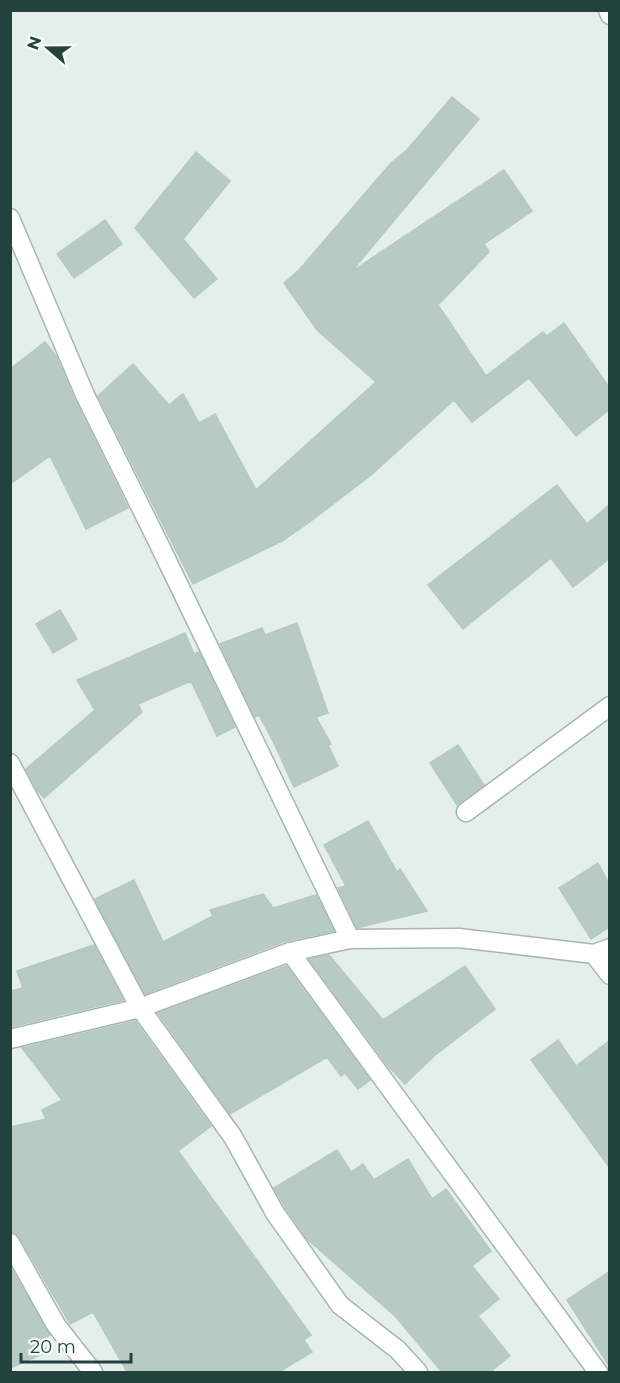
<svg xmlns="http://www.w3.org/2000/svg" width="620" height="1383" font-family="Montserrat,sans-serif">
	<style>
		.building { fill: #b8cac4; stroke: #b5c9c3; stroke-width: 1.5 }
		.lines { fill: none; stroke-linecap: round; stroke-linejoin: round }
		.minor-casing { stroke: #a6b7b3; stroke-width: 21 }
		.minor { stroke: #fff; stroke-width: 18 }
	</style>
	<rect width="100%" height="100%" fill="#e4eeeb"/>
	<path class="building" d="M 452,97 L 479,119 L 351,272 L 504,170 L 532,211 L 484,244 L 489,252 L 438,305 L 486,376 L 543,332 L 547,336 L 564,323 L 609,387 L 609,410 L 576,436 L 529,378 L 472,422 L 454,400 L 371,475 L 307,524 L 282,541 L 193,584 L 98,396 L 133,364 L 169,405 L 183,394 L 199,423 L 215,414 L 256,490 L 376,382 L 317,330 L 284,283 L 299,270 L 391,163 L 407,150 Z
		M 196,152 L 230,181 L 183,239 L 217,279 L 194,298 L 135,228 Z
		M 105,220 L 122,244 L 74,278 L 57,254 Z
		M 45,342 L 56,356 L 75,400 L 128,508 L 86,529 L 50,456 L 10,484 L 10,369 Z
		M 557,485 L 587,524 L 609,505 L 609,559 L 573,587 L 551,558 L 463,629 L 428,585 Z
		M 60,610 L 77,639 L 53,653 L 36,624 Z
		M 297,623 L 328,713 L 316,717 L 331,744 L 328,745 L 338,766 L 294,787 L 274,743 L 259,715 L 255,717 L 220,644 L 262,628 L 265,635 Z
		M 185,633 L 194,654 L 199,652 L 235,727 L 217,736 L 191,681 L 138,704 L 142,712 L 44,798 L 37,790 L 26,769 L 95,710 L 77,680 Z
		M 458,745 L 484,785 L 457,805 L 430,763 Z
		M 368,821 L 397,872 L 400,869 L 427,911 L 357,928 L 338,888 L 346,886 L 324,845 Z
		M 598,863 L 609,884 L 609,927 L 591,939 L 559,888 Z
		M 134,880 L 163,942 L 213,916 L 210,910 L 263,894 L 273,908 L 316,895 L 334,931 L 286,941 L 145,994 L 95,899 Z
		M 94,945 L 123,1000 L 10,1027 L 10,991 L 23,988 L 17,971 Z
		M 329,955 L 383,1020 L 465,966 L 495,1009 L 434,1056 L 405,1084 L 388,1066 L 309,959 Z
		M 286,966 L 370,1080 L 358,1089 L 345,1073 L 341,1076 L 327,1057 L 230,1114 L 158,1013 Z
		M 135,1021 L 211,1126 L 178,1151 L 311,1335 L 304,1340 L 312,1352 L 279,1372 L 127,1372 L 93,1312 L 70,1324 L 20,1238 L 10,1232 L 10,1127 L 46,1119 L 42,1110 L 62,1100 L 22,1048 Z
		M 558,1040 L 576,1066 L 609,1041 L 609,1167 L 531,1060 Z
		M 337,1150 L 351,1172 L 363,1164 L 374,1180 L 408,1159 L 432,1199 L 446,1189 L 491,1251 L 472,1266 L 499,1299 L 478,1316 L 510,1356 L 490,1372 L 442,1372 L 395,1316 L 307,1239 L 285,1207 L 274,1188 Z
		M 10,1267 L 50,1335 L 42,1340 L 47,1352 L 10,1368 Z
		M 609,1272 L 609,1366 L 567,1300 Z"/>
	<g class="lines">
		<defs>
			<path id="minor" d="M 608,10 L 610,15
				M 10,218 L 85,395 L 157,540 L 350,939
				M 10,763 L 140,1008 L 233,1137 L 275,1213 L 340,1305 L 398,1350 L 418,1372
				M 466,812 L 610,706
				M 290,952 L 598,1372
				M 594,954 L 610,975
				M 10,1039 L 140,1008 L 290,952 L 350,939 L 459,938 L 594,954 L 610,948
				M 10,1243 L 56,1325 L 93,1372"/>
		</defs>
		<use href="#minor" class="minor-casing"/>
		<use href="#minor" class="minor"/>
	</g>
	<rect width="620" height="1383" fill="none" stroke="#21423d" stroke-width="24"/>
	<g transform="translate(48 48) rotate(290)" stroke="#f5faf8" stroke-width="4.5" paint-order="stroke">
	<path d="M0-4.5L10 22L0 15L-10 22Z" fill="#21423d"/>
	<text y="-9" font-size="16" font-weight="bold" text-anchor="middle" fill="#21423d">N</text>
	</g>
	<path d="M21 1353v9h110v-9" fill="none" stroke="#21423d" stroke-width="3"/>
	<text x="30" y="1353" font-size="18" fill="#21423d" stroke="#f5faf8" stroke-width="4.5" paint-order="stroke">20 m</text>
</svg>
